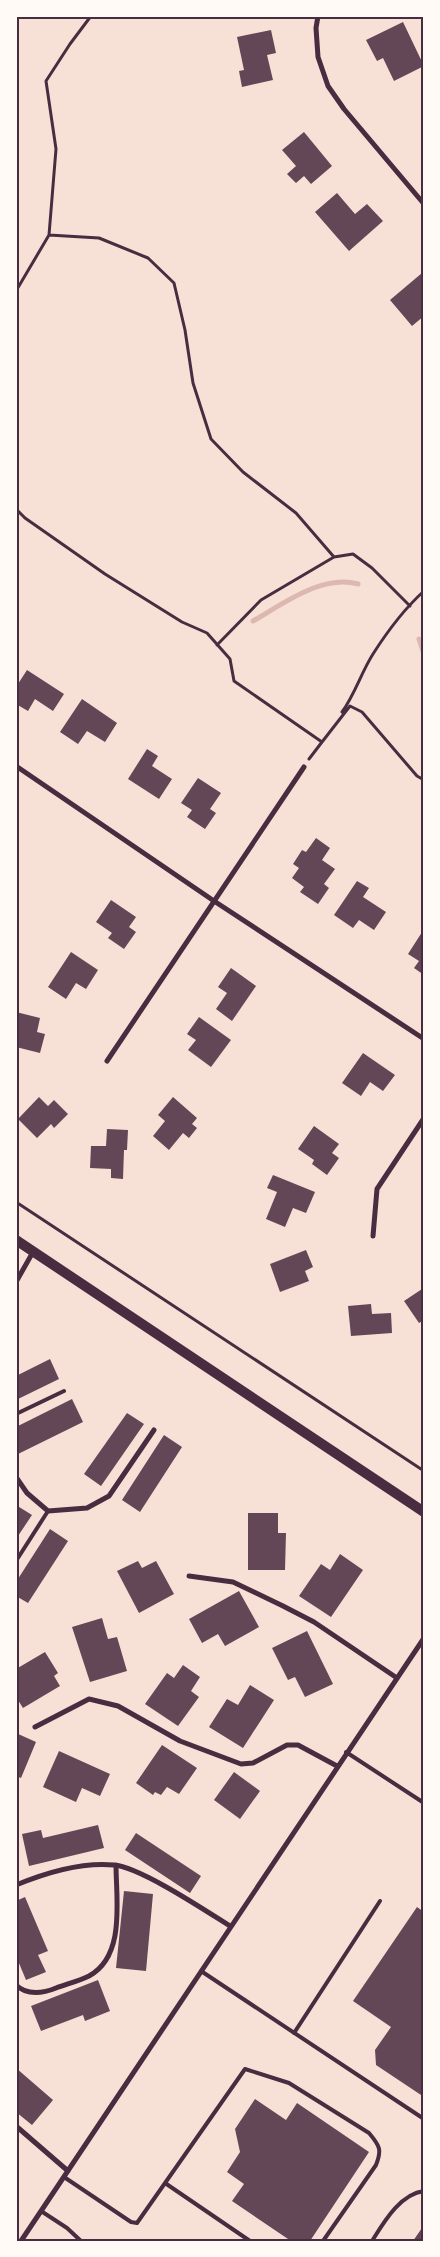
<svg xmlns="http://www.w3.org/2000/svg" width="440" height="2257" font-family="'Fira Sans Condensed',sans-serif">
	<style>
		.lines { fill: none; stroke-linecap: round; stroke-linejoin: round }
		.stream { stroke: #dcb8b0; stroke-width: 5 }
		.building { fill: #644757 }
		.path { stroke: #4a2c40; stroke-width: 3 }
		.service { stroke: #4a2c40; stroke-width: 4 }
		.minor { stroke: #4a2c40; stroke-width: 5 }
		.secondary { stroke: #4a2c40; stroke-width: 10 }
		.neatline { fill: none; stroke: #4a2c40; stroke-width: 2 }
	</style>
	<rect width="100%" height="100%" fill="#f7e1d7"/>
	<g class="lines">
		<path class="stream" d="M 253,621 C 283,604 322,574 358,584
			M 419,639 L 424,654"/>
	</g>
	<path class="building" d="M 403,22 L 424,66 L 394,81 L 383,58 L 377,61 L 366,40 Z
		M 271,30 L 276,53 L 267,55 L 273,80 L 242,87 L 239,71 L 244,70 L 237,37 Z
		M 304,132 L 332,166 L 311,184 L 304,176 L 296,183 L 287,174 L 296,166 L 282,150 Z
		M 337,193 L 355,214 L 367,204 L 383,221 L 349,251 L 315,212 Z
		M 422,273 L 424,316 L 412,326 L 390,300 Z
		M 27,670 L 64,694 L 53,711 L 35,699 L 28,711 L 16,704 L 16,687 Z
		M 82,699 L 117,723 L 105,742 L 87,731 L 78,744 L 60,732 Z
		M 147,749 L 158,756 L 152,766 L 172,779 L 159,799 L 128,779 Z
		M 198,778 L 221,793 L 210,809 L 216,813 L 205,829 L 187,817 L 192,810 L 181,803 Z
		M 316,838 L 330,848 L 322,860 L 335,869 L 324,884 L 329,888 L 318,904 L 300,892 L 304,887 L 292,878 L 299,868 L 293,864 L 302,850 L 306,852 Z
		M 357,881 L 369,888 L 363,897 L 386,912 L 374,930 L 359,920 L 353,928 L 334,915 Z
		M 111,900 L 136,917 L 129,927 L 136,932 L 124,949 L 108,938 L 112,933 L 96,922 Z
		M 424,929 L 424,975 L 414,968 L 419,961 L 408,954 Z
		M 71,952 L 98,970 L 86,989 L 76,983 L 66,999 L 48,987 Z
		M 231,968 L 256,986 L 232,1021 L 216,1009 L 227,993 L 218,987 Z
		M 16,1012 L 40,1018 L 37,1032 L 45,1034 L 40,1053 L 16,1047 Z
		M 199,1017 L 231,1040 L 211,1067 L 188,1050 L 196,1040 L 187,1034 Z
		M 363,1053 L 395,1075 L 383,1091 L 370,1082 L 361,1096 L 342,1083 Z
		M 39,1097 L 48,1106 L 54,1100 L 68,1114 L 54,1128 L 51,1124 L 37,1138 L 18,1119 Z
		M 173,1097 L 197,1118 L 192,1124 L 197,1128 L 189,1138 L 183,1133 L 169,1150 L 153,1136 L 165,1121 L 158,1115 Z
		M 314,1126 L 339,1144 L 332,1153 L 339,1158 L 327,1175 L 312,1164 L 314,1160 L 298,1149 Z
		M 107,1129 L 128,1130 L 127,1150 L 124,1150 L 123,1179 L 111,1178 L 111,1169 L 90,1168 L 91,1146 L 106,1146 Z
		M 273,1175 L 315,1192 L 306,1213 L 293,1208 L 285,1227 L 266,1219 L 277,1192 L 267,1188 Z
		M 306,1250 L 313,1267 L 305,1271 L 309,1281 L 280,1292 L 270,1264 Z
		M 422,1289 L 424,1292 L 424,1320 L 419,1323 L 404,1301 Z
		M 371,1304 L 372,1314 L 391,1313 L 392,1333 L 351,1336 L 348,1306 Z
		M 50,1359 L 59,1379 L 16,1400 L 16,1376 Z
		M 72,1399 L 83,1422 L 16,1455 L 16,1427 Z
		M 127,1413 L 144,1424 L 101,1486 L 84,1474 Z
		M 164,1435 L 182,1447 L 140,1512 L 122,1500 Z
		M 16,1505 L 32,1515 L 16,1539 Z
		M 248,1513 L 278,1513 L 278,1533 L 286,1533 L 285,1570 L 248,1570 Z
		M 50,1529 L 68,1541 L 28,1603 L 16,1596 L 16,1582 Z
		M 340,1554 L 363,1570 L 331,1617 L 299,1596 L 321,1564 L 330,1570 Z
		M 138,1561 L 142,1568 L 156,1561 L 174,1594 L 139,1613 L 117,1571 Z
		M 239,1591 L 259,1627 L 225,1646 L 218,1634 L 202,1643 L 189,1619 Z
		M 102,1618 L 108,1639 L 117,1637 L 127,1671 L 90,1682 L 72,1627 Z
		M 307,1631 L 333,1684 L 305,1697 L 295,1677 L 288,1680 L 272,1648 Z
		M 45,1652 L 58,1673 L 54,1676 L 60,1686 L 23,1708 L 16,1697 L 16,1669 Z
		M 183,1665 L 200,1677 L 191,1691 L 199,1697 L 178,1726 L 145,1704 L 167,1673 L 174,1678 Z
		M 250,1685 L 274,1700 L 243,1748 L 209,1727 L 227,1699 L 238,1705 Z
		M 16,1733 L 36,1742 L 21,1778 L 16,1776 Z
		M 162,1745 L 197,1768 L 179,1794 L 167,1787 L 161,1795 L 155,1792 L 153,1795 L 136,1783 Z
		M 59,1751 L 110,1774 L 100,1796 L 82,1788 L 76,1802 L 43,1787 Z
		M 234,1772 L 260,1791 L 240,1819 L 214,1800 Z
		M 98,1825 L 104,1848 L 29,1866 L 22,1834 L 41,1830 L 43,1838 Z
		M 136,1833 L 201,1876 L 190,1893 L 125,1850 Z
		M 124,1891 L 153,1894 L 146,1971 L 116,1968 Z
		M 25,1897 L 48,1951 L 38,1955 L 46,1972 L 26,1980 L 16,1956 L 16,1901 Z
		M 417,1907 L 424,1912 L 424,2097 L 376,2065 L 375,2050 L 391,2027 L 353,2001 Z
		M 98,1980 L 110,2011 L 85,2021 L 83,2015 L 41,2031 L 31,2006 Z
		M 16,2068 L 53,2100 L 32,2125 L 16,2112 Z
		M 255,2099 L 286,2120 L 297,2103 L 369,2152 L 310,2241 L 291,2241 L 232,2201 L 244,2184 L 227,2172 L 240,2152 L 235,2129 Z
		M 424,2225 L 424,2241 L 413,2241 Z"/>
	<g class="lines">
		<path class="path" d="M 49,235 L 99,238 L 148,258 L 174,283 L 185,330 L 193,383 L 211,439 L 243,472 L 296,513 L 334,557
			M 16,291 L 49,235 L 56,149 L 46,81 L 70,44 L 91,16
			M 16,509 L 25,518 L 105,574 L 182,622 L 207,633 L 230,659 L 234,681 L 322,742 L 350,706 L 362,712 L 417,776 L 424,780
			M 217,645 L 261,600 L 334,557 L 353,554 L 372,568 L 410,606
			M 342,712 C 355,694 361,673 373,654 C 387,632 404,609 424,591
			M 309,759 L 322,742
			M 16,1202 L 424,1471"/>
		<path class="service" d="M 16,1414 L 64,1391
			M 16,1561 L 48,1511
			M 346,1752 L 424,1803
			M 201,1971 L 424,2119
			M 294,2033 L 380,1901
			M 64,2177 L 131,2222 L 137,2223 L 245,2069 L 289,2083 L 369,2133 C 380,2146 382,2150 376,2165 L 323,2241
			M 165,2183 L 250,2241
			M 41,2211 L 67,2228 L 81,2241
			M 372,2241 C 384,2222 400,2194 424,2191"/>
		<path class="minor" d="M 318,16 L 316,28 L 318,57 L 328,86 L 344,109 L 424,204
			M 16,766 L 214,901 L 424,1039
			M 107,1061 L 304,767
			M 373,1236 L 377,1189 L 424,1118
			M 16,1282 L 33,1252
			M 16,1477 L 27,1493 L 48,1511 L 87,1508 L 109,1496 L 154,1430
			M 189,1576 L 233,1582 L 283,1606 L 314,1622 L 397,1678
			M 35,1727 L 89,1699 L 118,1706 L 180,1741 L 241,1764 L 253,1763 L 287,1745 L 298,1745 L 337,1766
			M 16,1885 C 45,1873 83,1862 114,1865 C 140,1867 206,1911 230,1926
			M 16,1985 C 27,1996 44,1993 56,1988 C 67,1984 79,1981 89,1976 C 126,1956 116,1899 116,1865
			M 16,2126 L 68,2171
			M 21,2241 L 424,1638"/>
		<path class="secondary" d="M 16,1240 L 424,1512"/>
	</g>
	<rect width="440" height="2257" fill="none" stroke="#fffaf5" stroke-width="35"/>
	<rect x="18" y="18" width="404" height="2222" class="neatline"/>
</svg>
